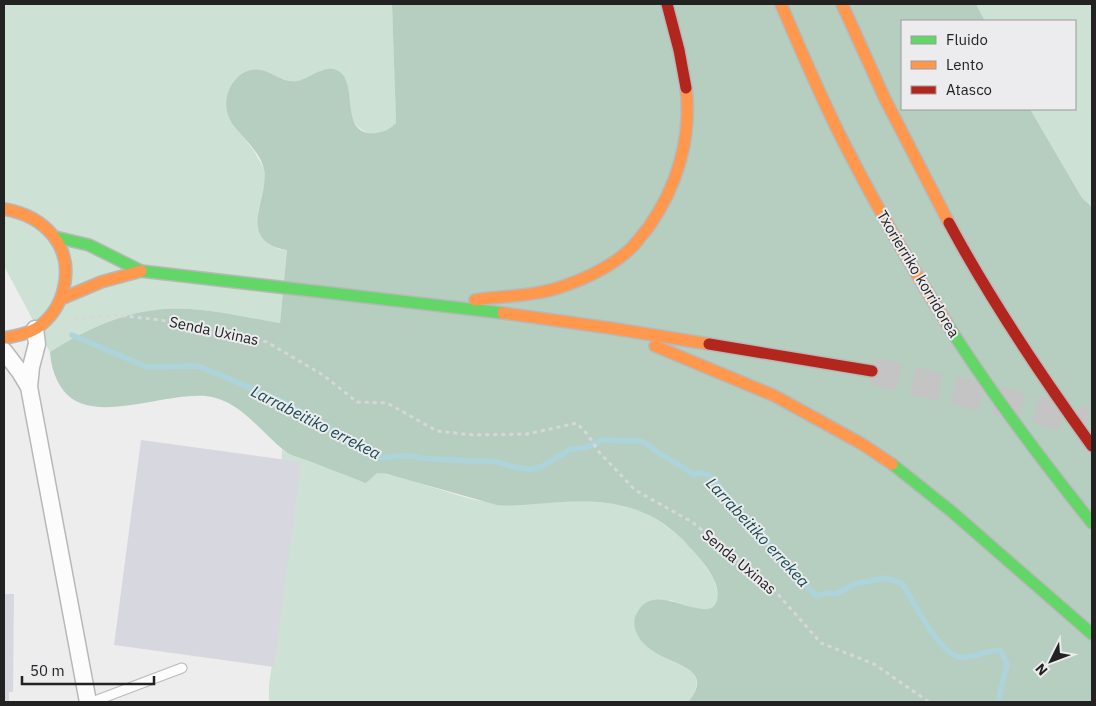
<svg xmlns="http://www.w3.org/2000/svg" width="1096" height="706" font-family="'IBM Plex Sans',sans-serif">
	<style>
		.green { fill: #cde1d5 }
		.forest { fill: #b5cec0 }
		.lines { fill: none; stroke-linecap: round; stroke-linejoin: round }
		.stream { stroke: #add4da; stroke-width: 5.5 }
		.building { fill: #d7d7df }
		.highway-tunnel { stroke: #c4c4c5; stroke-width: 28; stroke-dasharray: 28 14; stroke-linecap: butt }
		.lane-casing { stroke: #b8b8b8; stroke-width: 11 }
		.street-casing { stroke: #b8b8b8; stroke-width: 19 }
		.fast-casing { stroke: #b8b8b8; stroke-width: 14 }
		.slow-casing { stroke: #b8b8b8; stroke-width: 14 }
		.jam-casing { stroke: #b8b8b8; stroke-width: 14 }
		.path { stroke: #d7d7d8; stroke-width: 3; stroke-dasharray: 4 4; stroke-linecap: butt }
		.lane { stroke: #fcfcfc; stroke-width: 9 }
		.street { stroke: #fcfcfc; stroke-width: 16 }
		.fast { stroke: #63d668; stroke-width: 11 }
		.slow { stroke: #ff974d; stroke-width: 11 }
		.jam { stroke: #b3261e; stroke-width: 11 }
		.labels { text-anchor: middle; stroke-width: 4; stroke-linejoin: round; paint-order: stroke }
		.street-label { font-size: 15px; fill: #222223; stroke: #ececee }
		.water-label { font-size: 16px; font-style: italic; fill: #174950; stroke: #ececee }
	</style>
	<rect width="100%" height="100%" fill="#ededed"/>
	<path class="green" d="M 4,4 L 392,4 L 396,123 C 385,135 365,138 355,123 C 352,119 352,114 349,109 C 340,96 331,83 322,70 C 314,75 306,80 297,81 C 279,83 268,66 248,71 L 233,124 L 254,151 L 264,169 L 265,180 L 258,212 L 258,226 L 278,249 L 287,250 L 280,323 C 250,318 220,311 190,309 C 139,305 91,325 50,352 L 4,266 Z
		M 976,4 L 1092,4 L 1092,207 L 1082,198 L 1030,109 L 1075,109 L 1075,21 L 985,21 Z
		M 282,449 L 286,452 C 320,460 355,467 389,475 C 418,481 446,493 476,500 C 490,503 507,501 521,501 C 551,501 582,498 612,502 C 651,508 693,542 712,577 C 718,587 724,608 705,610 C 694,610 680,603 669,600 L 656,653 C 679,663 713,672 688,702 L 269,702 L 269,685 L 274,650 L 276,564 Z"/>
	<path class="forest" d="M 392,4 L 976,4 L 985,21 L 902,21 L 902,109 L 1030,109 L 1082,198 L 1092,207 L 1092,702 L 688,702 C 715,670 676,665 656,653 C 648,648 641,642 637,634 C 634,628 633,619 637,613 C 651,586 681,608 703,609 C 719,611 720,594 715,582 C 708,566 695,553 683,540 C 648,505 608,499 561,502 C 539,503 518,507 497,505 L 387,474 L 377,473 L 366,483 C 347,476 328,468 309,461 C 302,458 291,456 285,451 C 263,434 244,406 216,398 C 175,386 93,430 63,390 C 55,379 51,366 50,352 C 92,325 139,305 190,309 C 220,311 250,318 280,323 L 287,250 C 234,240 270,197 264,169 C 260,152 244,139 234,126 C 226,115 224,102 229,90 C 232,83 237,77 243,73 C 265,61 278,84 297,81 C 309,79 320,67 333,69 C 363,75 335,137 376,133 C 384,132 390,129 396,123 Z"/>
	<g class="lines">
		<path class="stream" d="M 72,335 L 147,367 L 198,366 L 282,401 L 382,458 L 400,456 L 414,456 L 420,458 L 471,461 L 492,461 L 519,468 L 532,469 L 543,466 L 569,450 L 588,447 L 604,439 C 616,443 628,439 640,441 C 647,442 654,450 660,454 C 671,461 683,466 694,475 C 697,474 700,473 702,473 C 712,474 722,488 724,496 L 769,543 L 816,596 L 827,593 L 836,594 L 855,584 L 884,578 L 902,583 C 913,601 939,653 959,657 C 975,660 986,648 1001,651 L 1007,664 L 998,702"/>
	</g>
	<path class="building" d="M 141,440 L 301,462 L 274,667 L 114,645 Z
		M 4,594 L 14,594 L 13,692 L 9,692 L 9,702 L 4,702 Z"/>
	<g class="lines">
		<path class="highway-tunnel" d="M 872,371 L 1087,422"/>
		<defs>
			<path id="lane" d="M 92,702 L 182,668"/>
			<path id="street" d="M 35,329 L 37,344 L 31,367 L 29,387 L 88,702
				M 4,351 L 20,372 L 29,387"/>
			<path id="fast" d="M 55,237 L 89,245 L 141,271 L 503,313
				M 946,322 C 990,392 1040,458 1092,523
				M 892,464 L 951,511 L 1092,634"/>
			<path id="slow" d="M 781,4 C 801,51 821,98 844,143 C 875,204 909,263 946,322
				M 842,4 L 885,99 L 949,223
				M 4,209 C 45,216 75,247 63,291 C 59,306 50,319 37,328 C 27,334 16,336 4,338
				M 61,299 L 101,282 L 141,271
				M 475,300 C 504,296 534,296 561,287 C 585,279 610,267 628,251 C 636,244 641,236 648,228 C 677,187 692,138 686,88
				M 503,313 L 610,328 L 709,344
				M 655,346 L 775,396 L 862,444 L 892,464"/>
			<path id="jam" d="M 667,4 L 679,50 L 686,88
				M 949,223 C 991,301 1040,374 1092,446
				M 709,344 L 872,371"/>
		</defs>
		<use href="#lane" class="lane-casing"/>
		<use href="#street" class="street-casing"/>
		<use href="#fast" class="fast-casing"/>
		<use href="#slow" class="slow-casing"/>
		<use href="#jam" class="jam-casing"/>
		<path class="path" d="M 74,319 L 115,315 L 161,320 L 213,333 L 267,342 L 323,375 L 357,402 L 387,403 L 437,431 L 473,435 L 527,434 L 577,423 L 588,435 L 599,452 L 635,490 L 692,522 L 767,582 L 821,643 L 874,664 L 929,702"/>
		<use href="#lane" class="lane"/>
		<use href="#street" class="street"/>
		<use href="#fast" class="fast"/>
		<use href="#slow" class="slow"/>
		<use href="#jam" class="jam"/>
	</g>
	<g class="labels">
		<g class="street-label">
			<text transform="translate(918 274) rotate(59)" y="5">Txorierriko korridorea</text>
			<text transform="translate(214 331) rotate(12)" y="5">Senda Uxinas</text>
			<text transform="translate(739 562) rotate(40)" y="5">Senda Uxinas</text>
		</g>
		<g class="water-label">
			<text transform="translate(316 422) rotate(27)" y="6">Larrabeitiko errekea</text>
			<text transform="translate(758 532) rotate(47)" y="6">Larrabeitiko errekea</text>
		</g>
	</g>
	<rect width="1096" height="706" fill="none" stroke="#222223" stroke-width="10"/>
	<rect x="901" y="20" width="175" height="90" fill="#ececee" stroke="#9b9b9d"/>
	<rect x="911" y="36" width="25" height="8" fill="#63d668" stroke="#9b9b9d"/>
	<text x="946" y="45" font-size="15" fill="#222223">Fluido</text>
	<rect x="911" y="61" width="25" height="8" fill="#ff974d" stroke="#9b9b9d"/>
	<text x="946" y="70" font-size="15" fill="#222223">Lento</text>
	<rect x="911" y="86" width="25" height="8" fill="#b3261e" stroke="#9b9b9d"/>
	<text x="946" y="95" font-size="15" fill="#222223">Atasco</text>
	<g transform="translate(1051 661) rotate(228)" stroke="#ececee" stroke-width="4" paint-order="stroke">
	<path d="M0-4L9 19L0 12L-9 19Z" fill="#222223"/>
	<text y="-8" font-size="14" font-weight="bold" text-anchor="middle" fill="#222223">N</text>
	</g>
	<path d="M22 676v8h132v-8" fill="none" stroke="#222223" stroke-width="2.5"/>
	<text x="30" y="676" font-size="15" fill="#222223" stroke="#ececee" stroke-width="4" paint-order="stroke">50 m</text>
</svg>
